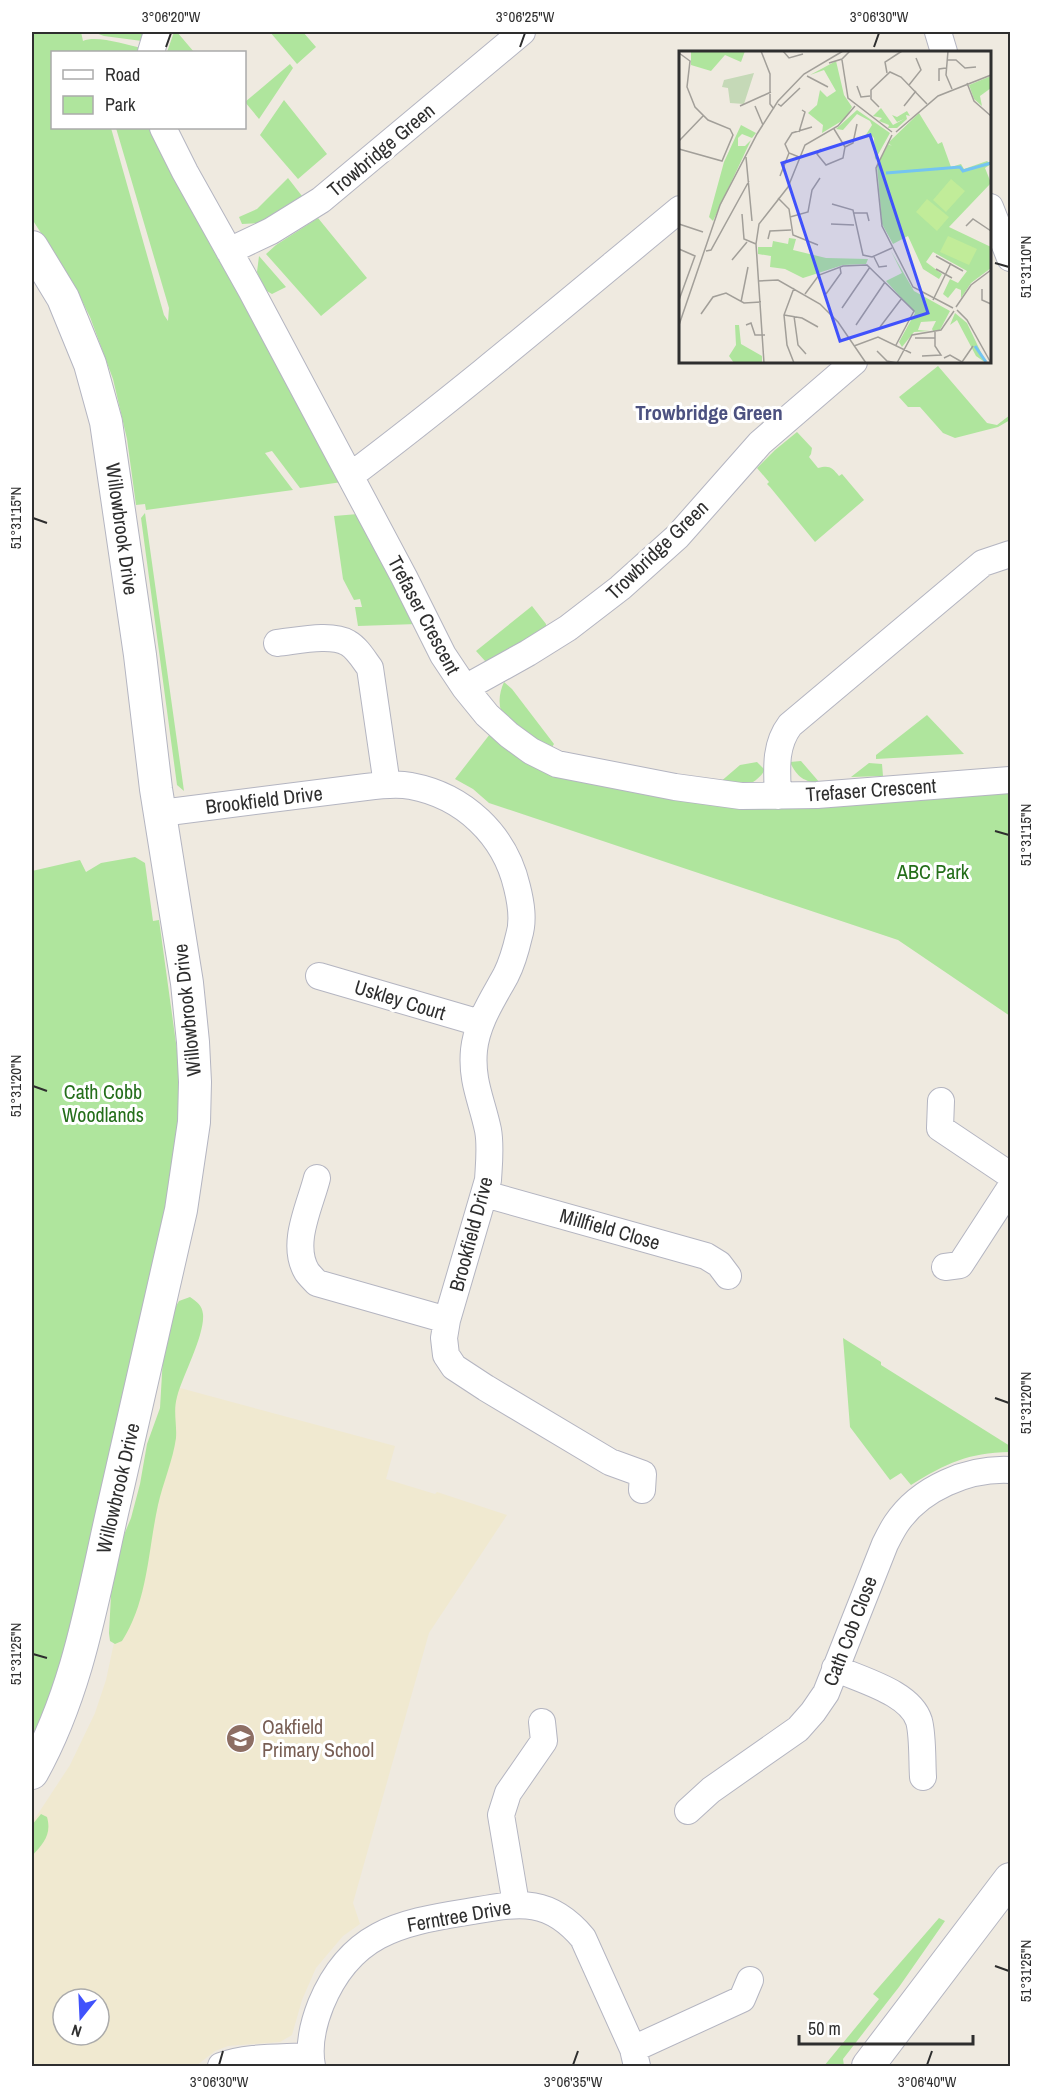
<svg xmlns="http://www.w3.org/2000/svg" width="1042" height="2098" font-family="'Archivo Narrow',sans-serif">
	<style>
		.education { fill: #f0e9d0; fill-rule: evenodd }
		.green { fill: #afe59d }
		.lines { fill: none; stroke-linecap: round; stroke-linejoin: round }
		.minor-casing { stroke: #b4b5c1; stroke-width: 28 }
		.tertiary-casing { stroke: #b4b5c1; stroke-width: 34 }
		.minor { stroke: #fff; stroke-width: 26 }
		.tertiary { stroke: #fff; stroke-width: 32 }
		.ticks { fill: none; stroke: #2e2e2e; stroke-width: 2 }
		.labels { text-anchor: middle; stroke-width: 6; stroke-linejoin: round; paint-order: stroke }
		.street-label { font-size: 20px; fill: #2e2e2e; stroke: #fff }
		.park-label { font-size: 20px; fill: #246e1a; stroke: #fff }
		.education-label { font-size: 20px; fill: #785e54; stroke: #fff; text-anchor: start }
		.neighbourhood-label { font-size: 21px; font-weight: bold; fill: #4c5180; stroke: #fff }
		.inset-river { fill: none; stroke: #74c4f1; stroke-width: 3 }
		.inset-road { fill: none; stroke: #a29f99; stroke-width: 1.5 }
		.view { fill: #4052fc; fill-opacity: 0.15; stroke: #4052fc; stroke-width: 3 }
		.inset-edge { fill: none; stroke: #2e2e2e; stroke-width: 3 }
		.neatline { fill: none; stroke: #2e2e2e; stroke-width: 2 }
		.ticks-label { font-size: 15px; text-anchor: middle; fill: #2e2e2e }
	</style>
	<rect width="100%" height="100%" fill="#efeae0"/>
	<path class="education" d="M 169,1385 L 395,1446 L 386,1479 L 435,1494 L 437,1492 L 507,1515 L 429,1633 L 353,1903 L 360,1924 L 343,1936 L 316,1968 L 302,2000 L 292,2035 L 280,2042 L 228,2046 L 215,2051 L 196,2066 L 32,2066 L 32,1823 L 70,1765 L 95,1713 L 106,1680 ZM 63,1999 L 99,1999 L 99,2035 L 63,2035 Z"/>
	<path class="green" d="M 32,32 L 81,32 L 83,41 C 97,35 126,45 141,48 L 142,52 L 52,52 L 52,128 L 111,128 L 164,315 L 168,321 L 169,308 L 116,128 L 156,128 L 342,482 L 300,488 L 272,451 L 265,453 L 293,490 L 146,510 L 145,504 L 136,505 L 127,439 L 113,379 L 90,317 L 73,283 L 32,219 Z
		M 93,32 L 146,32 L 142,41 L 104,36 Z
		M 174,32 L 177,32 L 194,52 L 167,52 Z
		M 270,32 L 303,32 L 316,47 L 297,64 Z
		M 290,64 L 293,68 L 259,119 L 245,102 Z
		M 284,100 L 327,154 L 298,179 L 260,135 Z
		M 288,178 L 302,196 L 300,202 L 264,223 L 242,224 L 239,217 L 257,209 Z
		M 318,218 L 367,278 L 321,316 L 266,254 L 276,245 Z
		M 259,256 L 286,287 L 272,294 L 265,290 L 257,272 Z
		M 938,366 L 987,423 L 997,425 L 1010,415 L 1010,420 L 998,427 L 955,438 L 943,433 L 920,407 L 908,407 L 899,397 Z
		M 797,432 L 812,448 L 811,454 L 809,457 L 818,468 C 829,465 832,467 839,476 L 842,474 L 864,500 L 815,542 L 770,487 L 767,484 L 769,482 L 757,468 L 775,450 Z
		M 145,513 L 184,791 L 177,785 L 141,518 Z
		M 358,514 L 417,624 L 358,626 L 355,607 L 362,607 L 360,599 L 354,600 L 343,579 L 334,516 Z
		M 532,606 L 546,624 L 546,630 L 499,658 L 486,662 L 476,651 Z
		M 504,682 L 512,689 L 554,744 L 550,750 C 538,745 506,723 501,711 C 498,701 500,691 504,682 Z
		M 927,715 L 964,754 L 876,759 L 876,755 Z
		M 490,734 L 586,780 L 1010,791 L 1010,1016 L 898,940 L 489,803 L 473,789 L 455,779 Z
		M 801,761 L 820,783 C 804,782 797,777 790,762 Z
		M 757,762 L 765,770 C 751,790 741,784 719,783 L 740,765 Z
		M 869,763 L 882,764 L 883,776 L 851,777 Z
		M 135,857 L 145,863 L 153,921 L 159,920 L 179,1065 L 180,1141 L 65,1661 L 32,1750 L 32,871 L 80,860 L 86,872 L 101,863 Z
		M 190,1297 C 197,1302 202,1305 203,1314 C 205,1335 183,1375 177,1397 C 173,1411 177,1424 176,1438 C 173,1460 163,1483 158,1505 C 148,1550 148,1601 122,1641 L 115,1644 L 110,1641 L 109,1633 L 112,1576 L 116,1554 L 131,1518 L 140,1484 L 147,1444 L 160,1408 L 163,1357 L 172,1313 L 179,1301 Z
		M 843,1338 L 881,1362 L 881,1365 L 1010,1446 L 1010,1452 C 967,1453 947,1463 911,1485 L 901,1473 L 890,1480 L 850,1427 Z
		M 41,1814 L 47,1817 C 52,1835 43,1844 32,1856 L 32,1825 Z
		M 939,1918 L 945,1921 L 899,1987 L 843,2059 L 844,2066 L 824,2066 L 879,1999 L 873,1994 Z"/>
	<g class="lines">
		<defs>
			<path id="minor" d="M 938,32 L 944,52
				M 151,52 L 157,32
				M 163,128 L 185,172 L 251,290 L 404,577 L 443,655 L 465,688 L 487,715 L 509,735 L 531,751 L 557,764 L 675,787 L 741,796 L 817,795 L 1010,780
				M 990,207 L 1010,258
				M 229,251 L 271,231 L 321,200 L 522,32
				M 350,476 C 463,391 571,299 680,209
				M 277,643 C 297,641 331,633 348,643 C 357,648 364,660 370,668 L 387,785
				M 465,688 L 528,653 L 568,628 L 620,588 L 678,536 L 760,443 L 854,362
				M 778,796 C 777,771 774,746 790,725 L 983,563 L 1010,554
				M 161,813 L 366,787 C 381,785 397,783 411,786 C 464,796 505,835 517,887 C 521,903 524,920 519,936 C 516,949 512,963 506,975 C 493,999 477,1022 474,1050 C 471,1081 482,1101 488,1130 C 491,1146 489,1163 488,1180 L 447,1320 L 444,1338 L 446,1355 L 454,1367 L 486,1388 L 610,1462 L 643,1474 L 642,1490
				M 319,976 L 480,1023
				M 941,1101 L 940,1128 L 1010,1175
				M 317,1178 C 310,1206 290,1244 307,1272 C 310,1276 314,1280 317,1283 L 447,1320
				M 485,1194 L 706,1256 L 719,1264 L 728,1276
				M 945,1267 L 960,1265 L 1010,1188
				M 835,1668 C 860,1680 910,1692 919,1721 C 923,1735 922,1762 923,1777
				M 688,1811 L 711,1790 L 798,1729 L 813,1712 L 826,1693 L 885,1544 C 888,1538 892,1530 896,1524 C 920,1488 968,1468 1010,1470
				M 516,1904 L 501,1815 L 508,1793 L 544,1741 L 542,1722
				M 633,2049 L 742,1999 L 750,1980
				M 221,2066 C 248,2056 281,2058 310,2056
				M 312,2066 C 308,2045 313,2024 321,2004 C 350,1934 397,1923 467,1912 C 516,1904 547,1895 583,1938 L 633,2049 L 637,2066"/>
			<path id="tertiary" d="M 32,247 L 63,298 L 90,364 L 106,422 L 112,463 L 140,655 L 156,789 L 187,983 L 193,1042 L 195,1082 L 194,1122 L 181,1210 C 158,1311 135,1412 112,1513 C 92,1602 77,1693 32,1773
				M 868,2066 L 1010,1879"/>
		</defs>
		<use href="#minor" class="minor-casing"/>
		<use href="#tertiary" class="tertiary-casing"/>
		<use href="#minor" class="minor"/>
		<use href="#tertiary" class="tertiary"/>
	</g>
	<path class="ticks" d="M 166,47 L 171,33M 520,47 L 525,33M 874,47 L 879,33M 995,263 L 1009,267M 33,518 L 47,523M 995,831 L 1009,835M 33,1086 L 47,1091M 995,1398 L 1009,1403M 33,1654 L 47,1658M 995,1966 L 1009,1971M 219,2065 L 223,2051M 573,2065 L 578,2051M 927,2065 L 932,2051"/>
	<defs>
		<symbol id="school-disc" viewBox="-11 -11 22 22"><circle r="9.5" fill="#8d6e63" stroke="#fff"/><path d="M0-5L7-2L0 1L-7-2ZM-4 1L0 2.5L4 1V4Q0 6-4 4Z" fill="#fff"/></symbol>
	</defs>
	<g fill-rule="evenodd">
		<use href="#school-disc" x="224" y="1722" width="33" height="33"/>
	</g>
	<g class="labels">
		<g class="street-label">
			<text transform="translate(381 150) rotate(-40)" y="7">Trowbridge Green</text>
			<text transform="translate(122 529) rotate(82)" y="7">Willowbrook Drive</text>
			<text transform="translate(657 550) rotate(-44)" y="7">Trowbridge Green</text>
			<text transform="translate(424 615) rotate(62)" y="7">Trefaser Crescent</text>
			<text transform="translate(871 790) rotate(-4)" y="7">Trefaser Crescent</text>
			<text transform="translate(264 800) rotate(-7)" y="7">Brookfield Drive</text>
			<text transform="translate(400 1000) rotate(17)" y="7">Uskley Court</text>
			<text transform="translate(187 1010) rotate(-96)" y="7">Willowbrook Drive</text>
			<text transform="translate(610 1229) rotate(16)" y="7">Millfield Close</text>
			<text transform="translate(471 1234) rotate(-75)" y="7">Brookfield Drive</text>
			<text transform="translate(118 1488) rotate(-77)" y="7">Willowbrook Drive</text>
			<text transform="translate(850 1631) rotate(-69)" y="7">Cath Cob Close</text>
			<text transform="translate(459 1916) rotate(-10)" y="7">Ferntree Drive</text>
		</g>
		<g class="park-label">
			<text x="933" y="879">ABC Park</text>
			<text x="103" y="1099">Cath Cobb<tspan x="103" dy="23">Woodlands</tspan></text>
		</g>
		<g class="education-label">
			<text x="262" y="1734">Oakfield<tspan x="262" dy="23">Primary School</tspan></text>
		</g>
		<g class="neighbourhood-label">
			<text x="709" y="420">Trowbridge Green</text>
		</g>
	</g>
	<g transform="translate(679 51)">
		<rect width="312" height="312" fill="#efeae0"/>
		<path d="M 12,0 L 66,0 L 62,11 L 46,4 L 32,20 L 12,14 ZM 157,10 L 165,44 L 173,56 L 166,68 L 143,82 L 144,74 L 129,62 L 138,54 L 141,39 L 148,46 L 157,40 L 145,19 L 131,24 ZM 312,25 L 312,37 L 301,45 L 303,55 L 295,48 L 290,34 ZM 202,57 L 214,74 L 225,68 L 218,71 L 213,64 L 218,66 L 228,60 L 231,65 L 227,64 L 228,68 L 218,77 L 209,77 L 210,74 L 200,70 L 203,67 L 194,65 ZM 178,59 L 211,82 L 196,109 L 195,87 L 190,82 L 185,87 L 193,74 L 191,70 L 178,63 L 164,79 L 157,78 ZM 240,62 L 259,93 L 263,91 L 272,116 L 282,113 L 285,118 L 308,110 L 312,113 L 306,117 L 312,132 L 270,176 L 312,196 L 312,217 L 292,232 L 282,247 L 282,239 L 277,237 L 269,247 L 264,243 L 271,228 L 279,232 L 288,220 L 254,201 L 247,211 L 263,223 L 260,228 L 244,218 L 229,185 L 214,193 L 203,173 L 198,115 L 209,93 L 213,95 L 209,92 ZM 62,74 L 77,82 L 73,87 L 63,83 L 59,87 L 59,95 L 66,95 L 72,89 L 34,170 L 30,166 L 45,111 ZM 110,187 L 117,188 L 114,199 L 147,207 L 189,208 L 187,213 L 164,214 L 124,227 L 106,218 L 91,216 L 92,205 L 79,203 L 79,196 L 93,196 L 94,190 L 109,193 ZM 212,200 L 235,240 L 271,260 L 261,279 L 254,280 L 253,278 L 257,270 L 242,271 L 239,279 L 251,280 L 235,281 L 223,296 L 220,291 L 236,262 L 207,230 L 223,222 ZM 276,262 L 288,272 L 307,312 L 297,305 L 278,269 L 271,274 ZM 56,274 L 60,274 L 62,293 L 83,305 L 83,312 L 55,312 L 50,305 L 57,294 Z" fill="#afe59d"/>
		<path d="M 75,22 L 65,53 L 51,52 L 49,37 L 43,36 L 45,29 Z" fill="#c5d9b7"/>
		<path d="M 272,128 L 286,140 L 267,161 L 254,149 ZM 248,148 L 270,166 L 258,180 L 237,161 ZM 269,185 L 298,198 L 290,214 L 261,201 Z" fill="#c1ec99"/>
		<path class="inset-river" d="M 207,122 L 281,116 L 284,120 L 312,112M 296,295 L 307,311"/>
		<path class="inset-road" d="M 82,0 L 91,23 L 91,53 L 95,58M 104,0 L 110,7 L 124,3M 269,0 L 267,24 L 273,38M 0,2 L 11,10 L 8,36 L 16,56 L 29,69 L 51,78 L 54,84 L 43,110 L 0,98M 163,9 L 169,47 L 213,81M 268,9 L 277,9 L 286,17 L 297,16M 150,12 L 163,8 L 171,0M 208,22 L 206,11 L 223,0M 128,25 L 149,36M 260,30 L 260,18 L 267,17M 288,32 L 295,50 L 312,65M 230,34 L 242,19 L 237,7M 178,35 L 182,46 L 191,45M 99,53 L 102,55 L 121,37M 61,55 L 92,41M 76,55 L 84,74M 225,55 L 237,40M 200,56 L 192,48 L 192,39 L 211,21 L 222,26 L 248,53M 120,81 L 126,61 L 123,59M 217,81 L 259,45 L 312,24M 213,84 L 197,117 L 203,175 L 234,236 L 274,257M 0,90 L 24,65M 166,96 L 174,92 L 178,73M 142,98 L 138,103 L 147,114 L 164,107 L 166,96 L 155,78M 67,106 L 73,170M 120,106 L 110,102 L 106,93 L 113,82 L 133,76M 101,125 L 110,102M 99,147 L 110,158 L 114,184 L 139,194M 153,153 L 174,159 L 184,204 L 193,206 L 213,197M 175,162 L 188,162 L 190,170M 63,163 L 65,188 L 77,193M 111,166 L 129,161 L 133,139 L 141,127M 0,173 L 24,181M 152,173 L 175,174M 287,175 L 294,168 L 312,180M 89,188 L 91,180 L 112,179M 0,198 L 16,205 L 0,249M 27,200 L 32,199 L 70,130M 257,205 L 284,220M 195,206 L 200,216 L 208,215M 53,209 L 68,191M 257,218 L 273,227M 79,230 L 99,229 L 141,253 L 159,271 L 187,312M 115,237 L 105,264 L 108,294 L 115,312M 303,238 L 303,249 L 312,253M 126,243 L 140,224 L 164,215 L 188,214 L 235,260 L 217,294M 147,243 L 162,222 L 161,216M 254,249 L 272,212M 62,251 L 69,216M 277,256 L 292,234 L 312,219M 163,257 L 191,216M 278,259 L 288,269 L 312,312M 22,263 L 34,246 L 47,242 L 65,252 L 82,251M 105,264 L 123,267 L 139,276M 115,265 L 119,294 L 127,303M 0,274 L 41,154 L 78,83 L 99,50 L 125,23 L 164,0M 67,274 L 72,272 L 76,284 L 86,284M 177,274 L 206,231M 201,276 L 223,247M 236,287 L 256,287M 175,295 L 199,286 L 232,302M 198,300 L 208,310 L 218,312 L 233,284 L 262,279 L 275,260M 243,305 L 262,304 L 256,295 L 256,281M 265,307 L 271,304 L 283,311M 283,311 L 294,295M 85,312 L 77,193 L 80,173 L 109,136 L 126,94 L 159,75 L 176,55"/>
		<path class="view" d="M 191,84 L 249,262 L 161,290 L 103,112 Z"/>
		<rect width="312" height="312" class="inset-edge"/>
	</g>
	<rect width="1042" height="2098" fill="none" stroke="#ffffff" stroke-width="66"/>
	<rect x="51" y="51" width="195" height="78" fill="#ffffff" stroke="#ababab" stroke-width="1.5"/>
	<rect x="63" y="70" width="30" height="9" fill="#ffffff" stroke="#ababab" stroke-width="1.5"/>
	<text x="105" y="81" font-size="18" fill="#2e2e2e">Road</text>
	<rect x="63" y="96" width="30" height="18" fill="#afe59d" stroke="#ababab" stroke-width="1.5"/>
	<text x="105" y="111" font-size="18" fill="#2e2e2e">Park</text>
	<g transform="translate(81 2017) rotate(198)"><circle r="28" fill="#ffffff" stroke="#ababab" stroke-width="1.5"/>
	<path d="M0-4.5L10 22L0 15L-10 22Z" fill="#4052fc"/>
	<text y="-9" font-size="16" font-weight="bold" text-anchor="middle" fill="#2e2e2e">N</text>
	</g>
	<path d="M799 2035v9h174v-9" fill="none" stroke="#2e2e2e" stroke-width="3"/>
	<text x="808" y="2035" font-size="18" fill="#2e2e2e" stroke="#ffffff" stroke-width="4.5" paint-order="stroke">50 m</text>
	<rect x="33" y="33" width="976" height="2032" class="neatline"/>
	<g class="ticks-label">
		<text x="171" y="22">3°06'20"W</text>
		<text x="525" y="22">3°06'25"W</text>
		<text x="879" y="22">3°06'30"W</text>
		<text transform="translate(1026 267) rotate(-90)" y="5">51°31'10"N</text>
		<text transform="translate(16 518) rotate(-90)" y="5">51°31'15"N</text>
		<text transform="translate(1026 835) rotate(-90)" y="5">51°31'15"N</text>
		<text transform="translate(16 1086) rotate(-90)" y="5">51°31'20"N</text>
		<text transform="translate(1026 1403) rotate(-90)" y="5">51°31'20"N</text>
		<text transform="translate(16 1654) rotate(-90)" y="5">51°31'25"N</text>
		<text transform="translate(1026 1971) rotate(-90)" y="5">51°31'25"N</text>
		<text x="219" y="2087">3°06'30"W</text>
		<text x="573" y="2087">3°06'35"W</text>
		<text x="927" y="2087">3°06'40"W</text>
	</g>
</svg>
